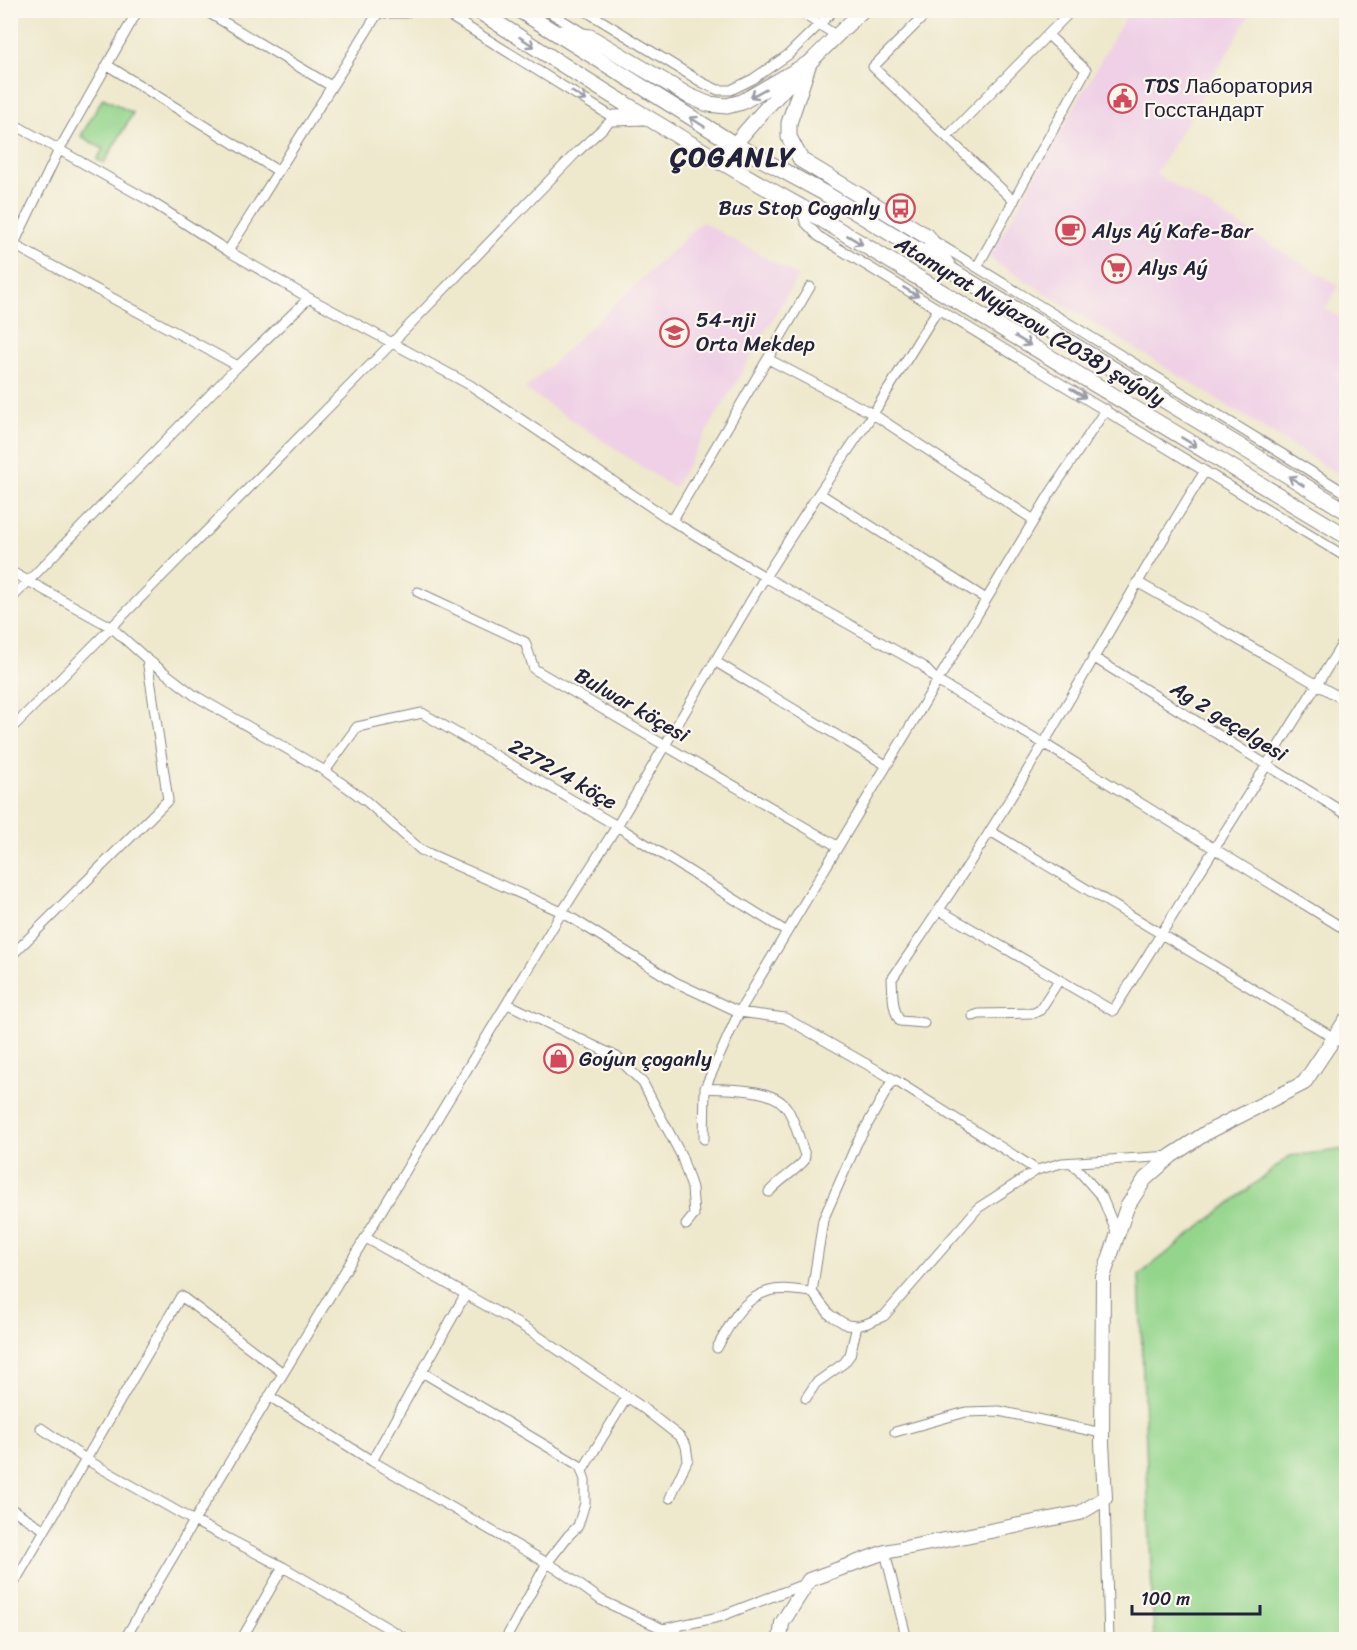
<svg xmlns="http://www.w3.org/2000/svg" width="1357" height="1650" font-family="Sriracha,sans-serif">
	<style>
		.built { fill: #efd0e6 }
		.green { fill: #94d58c; stroke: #5b7c64; stroke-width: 1.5 }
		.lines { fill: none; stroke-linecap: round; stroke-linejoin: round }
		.street-casing { stroke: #888584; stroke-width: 11 }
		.secondary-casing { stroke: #888584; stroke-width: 16 }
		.primary-casing { stroke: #888584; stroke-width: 17 }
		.street { stroke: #fff; stroke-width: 9 }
		.secondary { stroke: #fff; stroke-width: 14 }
		.primary { stroke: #fff; stroke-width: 15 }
		.oneway { stroke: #9c9ca7 }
		.labels { text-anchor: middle; stroke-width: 4.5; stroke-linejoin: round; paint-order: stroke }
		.poi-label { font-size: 21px; fill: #22223b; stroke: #fbf7ec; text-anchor: start }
		.street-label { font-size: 21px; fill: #22223b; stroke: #fbf7ec }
		.district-label { font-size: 27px; font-weight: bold; letter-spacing: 1.5px; fill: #22223b; stroke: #fbf7ec }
	</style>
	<rect width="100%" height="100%" fill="#fbf7ec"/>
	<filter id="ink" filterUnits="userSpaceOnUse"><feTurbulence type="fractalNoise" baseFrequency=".0167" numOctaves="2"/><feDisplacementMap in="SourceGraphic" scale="12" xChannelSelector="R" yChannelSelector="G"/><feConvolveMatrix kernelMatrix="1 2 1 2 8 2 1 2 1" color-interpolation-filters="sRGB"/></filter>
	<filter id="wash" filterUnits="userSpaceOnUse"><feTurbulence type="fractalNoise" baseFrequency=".008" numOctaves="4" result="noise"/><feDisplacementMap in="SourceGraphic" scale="24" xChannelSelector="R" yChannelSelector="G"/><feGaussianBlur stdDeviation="1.35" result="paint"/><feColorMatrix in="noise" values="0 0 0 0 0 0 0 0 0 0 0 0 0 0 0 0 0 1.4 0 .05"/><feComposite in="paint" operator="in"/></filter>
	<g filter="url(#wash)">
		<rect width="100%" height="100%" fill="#eee8cc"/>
		<path class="built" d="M 1129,11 L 1252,11 L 1156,174 L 1339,286 L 1325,308 L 1346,322 L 1346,479 L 989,258 Z
			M 702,222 L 798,276 L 674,488 L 525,389 Z"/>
		<path class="green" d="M 103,98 L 133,113 L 104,163 L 97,160 L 103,149 L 81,136 Z
			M 1346,1149 L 1346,1639 L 1154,1639 L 1139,1275 L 1290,1156 Z"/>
	</g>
	<g filter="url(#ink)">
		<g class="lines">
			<defs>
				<path id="street" d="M 204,10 L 331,86
					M 546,10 L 583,33
					M 584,10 L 703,83 L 718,90 L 731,90 L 753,79 L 788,55 L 834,10
					M 797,10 L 837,36
					M 930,10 L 873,67 L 1014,201
					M 107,65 L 278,171
					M 10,122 L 150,201 L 228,251 L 309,298 L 470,385 L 672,521 L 765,577 L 923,666 L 937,681 L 1043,743 L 1346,930
					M 947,137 L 1072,10
					M 801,207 L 805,222 L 818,236 L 1346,557
					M 934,241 L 1346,493
					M 14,245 L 238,366
					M 228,251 L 378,13 L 406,13 L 407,10
					M 10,252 L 59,150 L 138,10
					M 977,267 L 1086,70 L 1048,35
					M 768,359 L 873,414 L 1034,520
					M 819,493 L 986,599
					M 672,521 L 810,287
					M 10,571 L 111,627 L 147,659 L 168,800 L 10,957
					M 1137,582 L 1346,701
					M 418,592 L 525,642 L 534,669 L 837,846
					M 10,600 L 238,366 L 309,298
					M 1093,657 L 1346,814
					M 147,659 L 194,695 L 325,771 L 366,801 L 421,850 L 562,912 L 675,982 L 739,1012 L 785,1018 L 893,1079 L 1037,1170
					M 716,662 L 886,765
					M 10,730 L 392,343 L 575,154 L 614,118 L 440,10
					M 325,771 L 357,727 L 422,713 L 617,826 L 787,932
					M 990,831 L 1346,1045
					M 939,910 L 1113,1011 L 1346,638
					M 508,1004 L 617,1057 L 643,1083 L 681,1155 L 692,1188 L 694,1215 L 686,1225
					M 973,1016 L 979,1014 L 1034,1013 L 1040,1010 L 1059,980
					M 924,1023 L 900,1021 C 892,1009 893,993 892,979 C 935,917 977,853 1016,789 C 1081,684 1139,575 1205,471
					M 705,1088 C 727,1090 771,1087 786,1107 C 795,1119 799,1140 805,1155 L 804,1161 C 793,1173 779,1180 769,1192
					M 704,1139 L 705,1088 L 739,1012 L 1049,495 L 1106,409
					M 1073,1164 L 1102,1197 L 1117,1234
					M 366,1238 L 529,1330 L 639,1405 L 680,1437 L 686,1446 L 688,1459 L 670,1498
					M 812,1292 L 823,1220 L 857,1143 L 893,1079
					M 717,1348 C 730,1324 741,1299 769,1291 C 782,1287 799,1291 812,1292 L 830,1315 L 847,1325 L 857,1326 L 868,1323 L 884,1316 L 978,1208 L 1037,1170 L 1062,1163 L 1171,1156
					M 422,1372 L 580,1466 L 585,1480 L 585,1503 L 578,1526 L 568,1536 L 547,1563 L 505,1640
					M 269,1396 L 372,1461 L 559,1570 L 601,1600 L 663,1629 L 719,1617 L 807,1583
					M 806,1398 L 816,1383 L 844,1363 L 850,1355 L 857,1326
					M 41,1428 L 87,1460 L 194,1521 L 283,1567 L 408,1640
					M 895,1432 L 966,1412 L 999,1411 L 1102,1433
					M 372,1461 L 465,1295
					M 582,1471 L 627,1397
					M 1105,1498 L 1109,1640
					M 10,1508 L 45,1530
					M 885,1552 L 907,1640
					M 10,1590 L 181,1296 L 283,1373
					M 124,1640 L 194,1521 L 562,912 L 617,826 L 765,577 L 819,493 L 873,414 L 938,309
					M 241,1640 L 283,1567
					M 674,1640 L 678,1626"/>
				<path id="secondary" d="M 720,163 C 762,108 813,59 863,10
					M 780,1640 L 782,1623 L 809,1580 L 885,1552 L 1080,1513 L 1105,1498 L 1102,1443 L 1103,1277 L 1127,1207 L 1145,1179 L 1171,1156 L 1206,1133 L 1304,1083 L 1346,1020"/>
				<path id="primary" d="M 477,10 C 584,79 690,146 801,207 L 1346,536
					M 519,10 L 734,144 L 826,194 L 1346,511
					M 559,33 L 590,37 L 689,96 L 708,104 L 727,106 L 742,102 L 809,63
					M 809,63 L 789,123 L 789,137 L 801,160 L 928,237 L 948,266
					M 614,118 L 644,117"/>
			</defs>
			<use href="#street" class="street-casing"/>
			<use href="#secondary" class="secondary-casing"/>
			<use href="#primary" class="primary-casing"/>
			<use href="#street" class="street"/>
			<use href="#secondary" class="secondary"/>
			<use href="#primary" class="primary"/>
		</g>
		<defs><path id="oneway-shaft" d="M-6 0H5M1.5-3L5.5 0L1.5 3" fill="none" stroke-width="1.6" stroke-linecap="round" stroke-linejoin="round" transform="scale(1.5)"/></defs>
		<g class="oneway">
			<use href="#oneway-shaft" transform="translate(527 42) rotate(33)"/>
			<use href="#oneway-shaft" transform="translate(758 93) rotate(151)"/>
			<use href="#oneway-shaft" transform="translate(579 96) rotate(32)"/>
			<use href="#oneway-shaft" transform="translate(697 122) rotate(-148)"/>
			<use href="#oneway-shaft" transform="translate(855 240) rotate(31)"/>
			<use href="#oneway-shaft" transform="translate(911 292) rotate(31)"/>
			<use href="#oneway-shaft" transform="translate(1023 341) rotate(31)"/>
			<use href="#oneway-shaft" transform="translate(1078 393) rotate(31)"/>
			<use href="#oneway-shaft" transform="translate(1189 442) rotate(31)"/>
			<use href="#oneway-shaft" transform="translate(1296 481) rotate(-148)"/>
		</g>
	</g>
	<defs>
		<symbol id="civic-ring" viewBox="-11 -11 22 22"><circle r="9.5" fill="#fbf7ec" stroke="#d1495b" stroke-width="1.5"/><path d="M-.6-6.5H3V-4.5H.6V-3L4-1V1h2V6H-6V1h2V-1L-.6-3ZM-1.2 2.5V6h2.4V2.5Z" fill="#d1495b"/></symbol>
		<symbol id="bus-ring" viewBox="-11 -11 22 22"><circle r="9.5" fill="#fbf7ec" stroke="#d1495b" stroke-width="1.5"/><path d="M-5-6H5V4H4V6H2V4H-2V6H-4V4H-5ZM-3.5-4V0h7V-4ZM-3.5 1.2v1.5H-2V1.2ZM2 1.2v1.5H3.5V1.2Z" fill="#d1495b"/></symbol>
		<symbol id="cafe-ring" viewBox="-11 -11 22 22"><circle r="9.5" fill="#fbf7ec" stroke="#d1495b" stroke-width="1.5"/><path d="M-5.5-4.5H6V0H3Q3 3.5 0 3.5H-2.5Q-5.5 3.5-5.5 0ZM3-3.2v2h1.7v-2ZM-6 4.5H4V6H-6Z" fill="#d1495b"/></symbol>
		<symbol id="supermarket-ring" viewBox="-11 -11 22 22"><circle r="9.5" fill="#fbf7ec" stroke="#d1495b" stroke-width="1.5"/><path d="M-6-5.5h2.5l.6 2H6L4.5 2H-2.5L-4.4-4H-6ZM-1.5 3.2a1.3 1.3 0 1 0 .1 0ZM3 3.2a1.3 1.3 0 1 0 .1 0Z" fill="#d1495b"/></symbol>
		<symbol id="school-ring" viewBox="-11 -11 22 22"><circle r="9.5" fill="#fbf7ec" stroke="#d1495b" stroke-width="1.5"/><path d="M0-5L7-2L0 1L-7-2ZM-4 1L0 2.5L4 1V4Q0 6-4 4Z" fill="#d1495b"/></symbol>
		<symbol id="shop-ring" viewBox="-11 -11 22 22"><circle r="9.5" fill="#fbf7ec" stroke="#d1495b" stroke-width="1.5"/><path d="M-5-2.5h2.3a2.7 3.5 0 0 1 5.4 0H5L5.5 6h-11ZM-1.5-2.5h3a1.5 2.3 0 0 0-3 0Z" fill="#d1495b"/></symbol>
	</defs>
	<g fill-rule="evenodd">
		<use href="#civic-ring" x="1106" y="82" width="33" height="33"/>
		<use href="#bus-ring" x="884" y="192" width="33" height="33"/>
		<use href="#cafe-ring" x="1054" y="214" width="33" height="33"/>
		<use href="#supermarket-ring" x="1100" y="252" width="33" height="33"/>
		<use href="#school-ring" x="658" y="316" width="33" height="33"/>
		<use href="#shop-ring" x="542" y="1042" width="33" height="33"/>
	</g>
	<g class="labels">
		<g class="poi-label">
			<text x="1144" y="93">TDS Лаборатория<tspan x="1144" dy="24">Госстандарт</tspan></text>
			<text x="880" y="215" text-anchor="end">Bus Stop Coganly</text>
			<text x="1092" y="238">Alys Aý Kafe-Bar</text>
			<text x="1138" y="275">Alys Aý</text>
			<text x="696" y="327">54-nji<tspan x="696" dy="24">Orta Mekdep</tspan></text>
			<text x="579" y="1066">Goýun çoganly</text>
		</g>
		<g class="street-label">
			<text transform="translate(1030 321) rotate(31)" y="7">Atamyrat Nyýazow (2038) şaýoly</text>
			<text transform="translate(632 705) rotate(30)" y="7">Bulwar köçesi</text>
			<text transform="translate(1229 721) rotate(32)" y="7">Ag 2 geçelgesi</text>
			<text transform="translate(563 774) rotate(30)" y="7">2272/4 köçe</text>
		</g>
		<g class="district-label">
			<text x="733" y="166">ÇOGANLY</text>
		</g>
	</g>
	<rect width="1357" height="1650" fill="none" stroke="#fbf7ec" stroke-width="36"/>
	<path d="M1132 1605v9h128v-9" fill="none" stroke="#22223b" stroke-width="3"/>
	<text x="1141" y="1605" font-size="18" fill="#22223b" stroke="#fbf7ec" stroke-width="4.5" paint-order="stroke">100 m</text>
</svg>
